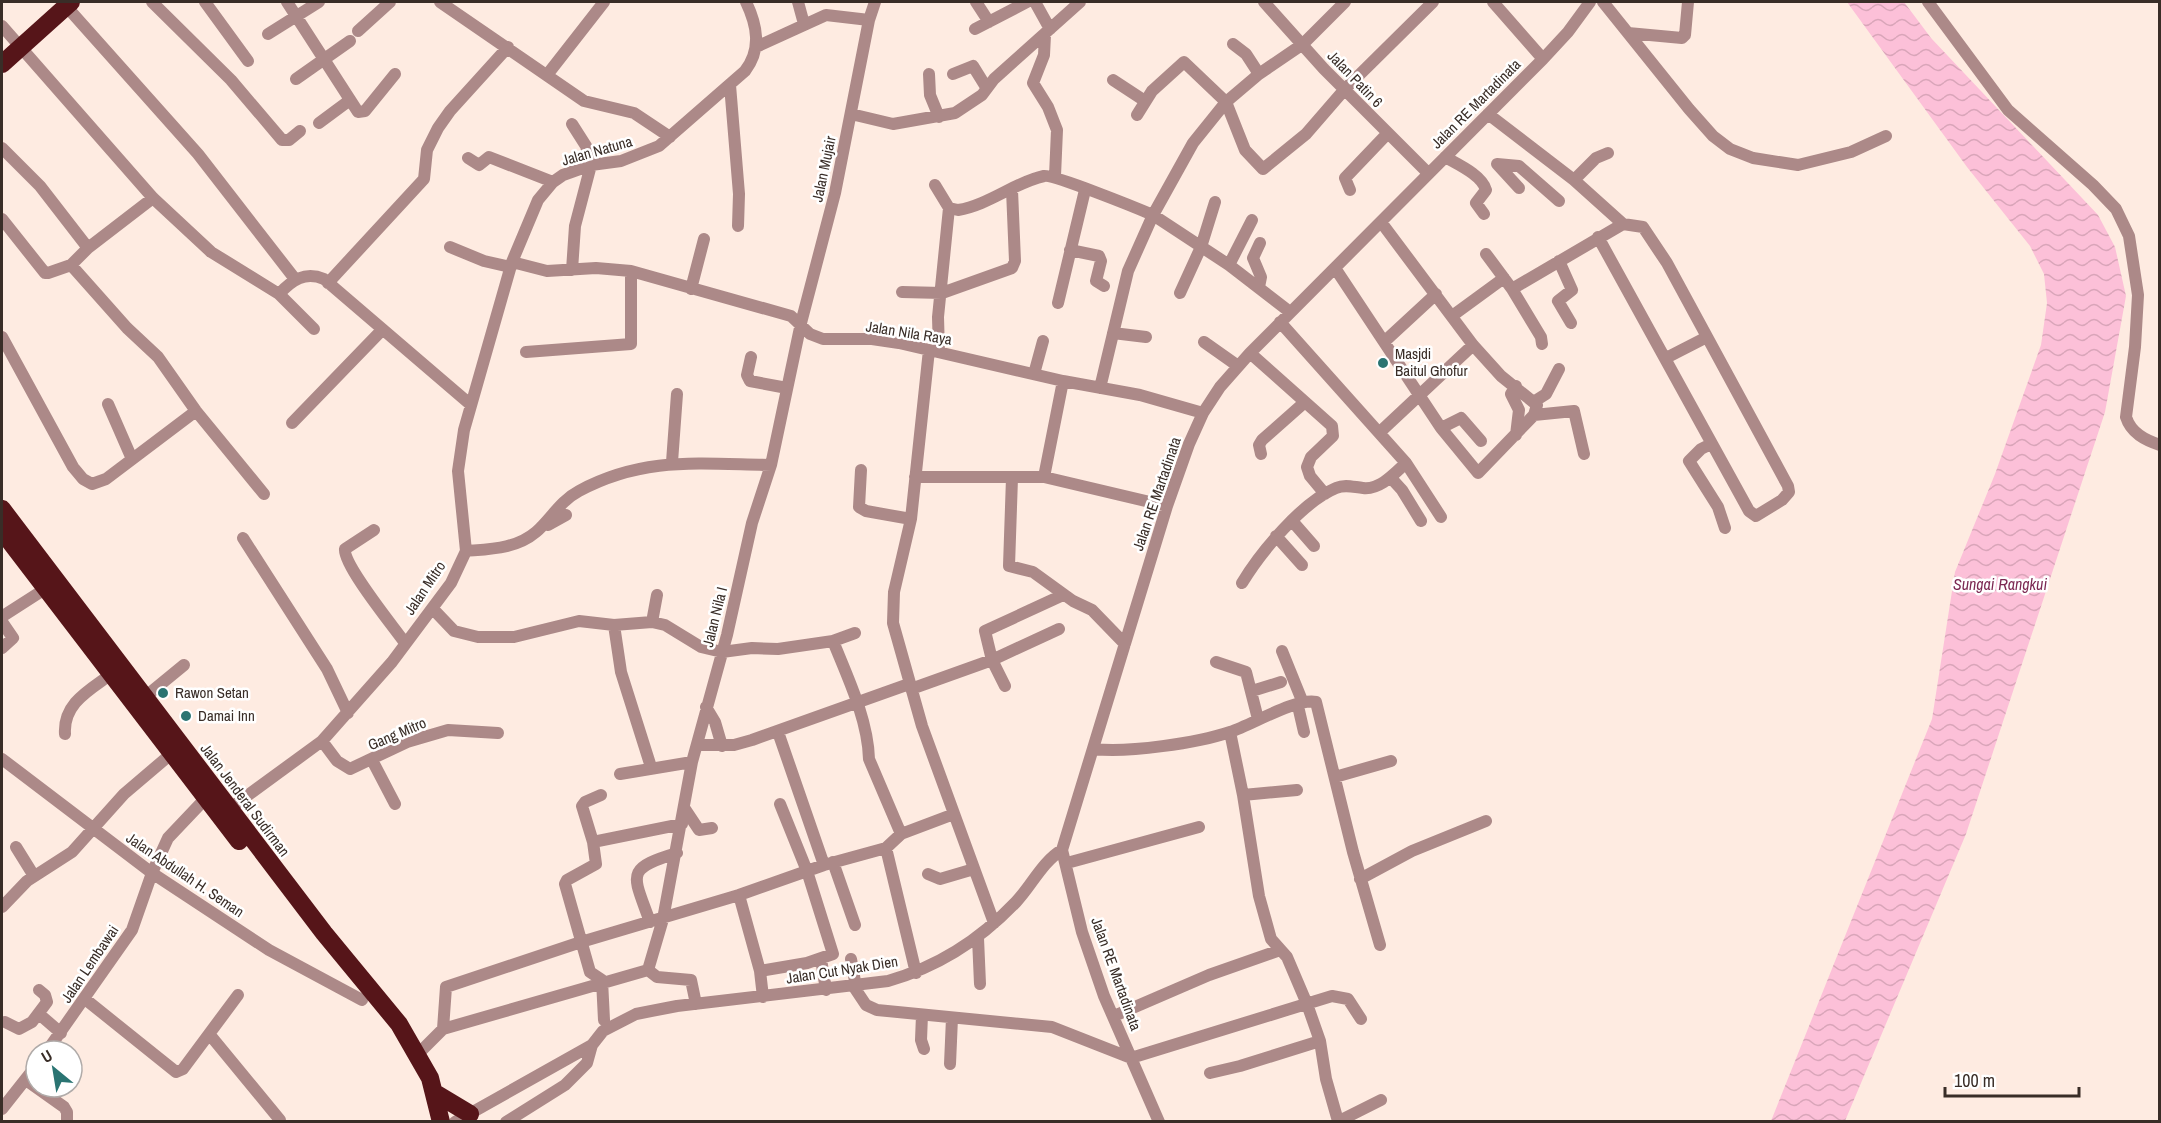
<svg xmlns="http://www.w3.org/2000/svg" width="2161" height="1123" font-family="'Archivo Narrow',sans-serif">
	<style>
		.water { fill: url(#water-waves) }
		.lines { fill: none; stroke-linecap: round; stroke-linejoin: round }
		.minor { stroke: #ac8988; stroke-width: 12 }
		.highway { stroke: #561519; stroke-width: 18 }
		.poi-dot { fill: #2a7472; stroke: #fff; stroke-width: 2 }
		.labels { text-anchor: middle; stroke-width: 5; stroke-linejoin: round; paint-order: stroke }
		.street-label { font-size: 15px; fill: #392d27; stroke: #fff }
		.poi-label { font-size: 15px; fill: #392d27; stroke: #fff; text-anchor: start }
		.water-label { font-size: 16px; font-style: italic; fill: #7c2852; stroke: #fff }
	</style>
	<defs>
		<pattern id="water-waves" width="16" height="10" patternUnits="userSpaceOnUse" patternTransform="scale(1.5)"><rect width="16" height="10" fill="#fcc0d8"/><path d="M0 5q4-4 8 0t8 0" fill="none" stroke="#d9a5b9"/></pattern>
	</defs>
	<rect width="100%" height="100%" fill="#feebe1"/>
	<path class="water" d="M 1847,2 L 1904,2 L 1931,38 L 2098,215 L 2115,247 L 2126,296 L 2105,412 L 1966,834 L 1845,1121 L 1771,1121 L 1932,719 L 1955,572 L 1995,474 L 2041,345 L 2047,303 L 2044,274 L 2030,246 L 1967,167 Z"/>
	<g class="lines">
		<path class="minor" d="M 152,2 L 231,80 L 282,140 L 289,140 L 300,131
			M 205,2 L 248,61
			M 287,2 L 358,112 L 365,111 L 395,74
			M 440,2 L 584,101 L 634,113 L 670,137
			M 798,2 L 804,24
			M 976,2 L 989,22
			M 1035,2 L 1050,29
			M 1264,2 L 1324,69 L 1428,173
			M 1493,2 L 1543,59
			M 1603,2 L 1689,109 L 1713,136 L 1730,149 L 1753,158 L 1798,165 L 1851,152 L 1886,136
			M 1928,2 L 2008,110 L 2093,185 L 2116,209 L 2129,236 L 2138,295 L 2135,347 L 2126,417 C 2131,433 2145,440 2160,445
			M 66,6 L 198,154 L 295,279
			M 2,26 L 153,198 L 211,252 L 279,294 L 314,329
			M 975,29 L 1027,2
			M 358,31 L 390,2
			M 1628,33 L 1682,38 L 1685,35 L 1688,2
			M 268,34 L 319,2
			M 1045,35 L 1044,55 L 1033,83 L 1048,107 L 1057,130 L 1055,176
			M 1233,44 L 1246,54 L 1259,74
			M 756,47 L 826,15 L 869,20
			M 929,74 L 930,95 L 939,117
			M 953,74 L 973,66 L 986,87
			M 547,75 L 604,2
			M 296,79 L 350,41
			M 1113,80 L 1145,101
			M 730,85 L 739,194 L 738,226
			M 851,114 L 893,124 L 955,113 L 982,95 L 994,79 L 1080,2
			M 1488,114 L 1574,180 L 1623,224
			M 1137,115 L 1152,91 L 1184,62 L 1226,102 L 1245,150 L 1263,169 L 1306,134 L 1345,89 L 1433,2
			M 319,123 L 350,100
			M 2,148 L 40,186 L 88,248
			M 1445,157 C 1457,164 1482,175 1486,190 L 1476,203 L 1484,214
			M 468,158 L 479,165 L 489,157 L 553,182
			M 1574,180 L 1596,158 L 1608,153
			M 935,185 L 949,208 L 958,210 C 989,205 1015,182 1044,176 C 1053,174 1139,209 1153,215 L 1193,143 L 1226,102 L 1259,74 L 1303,44 L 1345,2
			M 1519,188 L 1497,164 L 1519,166 L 1559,201
			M 1350,190 L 1345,178 L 1387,134
			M 2,219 L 45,273 L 48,273 L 71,265 L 88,248 L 153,198
			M 1381,222 L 1473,345 L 1501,376 L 1537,405 L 1534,415 L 1478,473 L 1441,428
			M 450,247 L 484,261 L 510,267
			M 1070,250 L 1099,256 L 1101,261 L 1096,281 L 1104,286
			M 1486,254 L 1512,289 L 1541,337 L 1542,344
			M 1559,261 L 1572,290 L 1558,301 L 1571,323
			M 512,262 L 547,271 L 596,268 L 631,271 L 791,316 L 810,334 L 823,339 L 872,339 L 899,343 L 1063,381 L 1140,395 L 1203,413
			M 71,265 L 127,328 L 158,357 L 196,411 L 264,494
			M 1229,265 L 1252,220
			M 1335,268 L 1441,428 L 1461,418 L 1481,441
			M 572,270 L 575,226 L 591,165 L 586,146 L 572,124
			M 328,283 L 424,179 L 427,150 L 438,128 L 450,111 L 508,47
			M 1259,287 L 1261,277 L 1253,258 L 1260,243
			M 691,289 L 704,239
			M 1512,289 L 1623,224 L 1643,227 L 1667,263 L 1788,486 L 1789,492 L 1782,500 L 1756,516 L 1749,511 L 1598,237
			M 902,292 L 942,293 L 1012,268 L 1015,261 L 1012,190
			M 1180,293 L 1201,247 L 1215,202
			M 279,294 C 292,280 305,271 324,279 L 471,405
			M 1058,303 L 1085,190
			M 1452,316 L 1504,278
			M 1280,322 L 1406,463 L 1441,517
			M 1113,333 L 1146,337
			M 2,337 L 73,467 L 83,479 L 92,484 L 106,479 L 196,411
			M 1204,342 L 1238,366
			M 1384,342 L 1436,294
			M 929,350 L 911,519 L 894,592 L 893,623 L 922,726 L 994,923
			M 526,352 L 631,344 L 631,271
			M 939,352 L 938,317 L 949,208
			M 1250,353 L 1332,426 L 1333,436 L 1311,457 L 1307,467 L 1310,476 L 1325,494
			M 751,357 L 747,375 L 750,381 L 787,388
			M 1666,358 L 1707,337
			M 1034,374 L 1043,341
			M 1516,386 L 1511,394 L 1519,410 L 1516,435
			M 1100,388 L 1128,271 L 1153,215 L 1229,265 L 1290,312
			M 1535,401 L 1546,394 L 1559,369
			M 108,404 L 132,459
			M 1534,415 L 1574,411 L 1584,454
			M 292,423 L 382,330
			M 1380,432 L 1473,345
			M 1711,444 L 1701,449 L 1689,461 L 1718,507 L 1725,528
			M 1261,454 L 1259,445 L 1262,440 L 1305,402
			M 672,462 L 677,394
			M 861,470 L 859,507 L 866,511 L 911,519
			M 915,477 L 1044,477 L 1167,506
			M 1044,477 L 1063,381
			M 1012,478 L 1009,566 L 1033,572 L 1073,601 L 1092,610 L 1125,644
			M 1391,478 L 1402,490 L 1421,521
			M 1293,522 L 1314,546
			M 548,525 L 566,515
			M 374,530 L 345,549 C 343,565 393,626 405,643
			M 1276,536 L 1302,565
			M 243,538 L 327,669 L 348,713
			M 466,551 C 490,549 516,549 536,532 C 551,519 560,501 579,491 C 644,456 700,464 771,465
			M 1242,583 C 1260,553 1302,502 1336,488 C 1345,484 1353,487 1363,488 C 1380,490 1394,474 1406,463
			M 433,609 L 454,631 L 478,637 L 514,637 L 579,621 L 614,625 L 652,622 L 665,625 L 701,647 L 722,652 L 752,648 L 778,649 L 833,641 C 848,678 868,720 869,759 L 901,834
			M 652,622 L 657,595
			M 614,625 L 621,672 L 651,767
			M 833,641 L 855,633
			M 2,648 L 13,638 L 2,622 L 3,616 L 45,589
			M 1282,651 L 1303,703
			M 1216,662 L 1246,672 L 1258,719
			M 1005,686 L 992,660 L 985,631 L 1063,595
			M 911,689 L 992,660 L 1059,629
			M 1252,691 L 1281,682
			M 145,697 L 184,665
			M 1298,706 L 1304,732
			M 706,707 L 715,722 L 722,746
			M 778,732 L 824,865
			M 1230,732 L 1243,795 L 1259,896 L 1271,939 L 1287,957 L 1307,1004 L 1320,1041 L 1326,1079 L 1338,1121
			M 65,734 C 63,704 88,691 110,675
			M 322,741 L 337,761 L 350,769 L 407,742 L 448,730 L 498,733
			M 697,745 L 734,745 L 752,740 L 909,684
			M 1094,749 C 1128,753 1197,743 1230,732 C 1252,725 1295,698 1316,702 L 1353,852 L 1380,945
			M 2,759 L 152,873 L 269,950 L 362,1000
			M 372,760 L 395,804
			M 620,774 L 692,762
			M 1335,777 L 1391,761
			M 601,795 L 585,802 L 582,806 L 593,842 L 682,824
			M 1243,795 L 1297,790
			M 685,809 L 699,830 L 712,828
			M 225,812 L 322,741 L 392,662 L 451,583 L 466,551 L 458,471 L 464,430 L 512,262 L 538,200 L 553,182 L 563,175 L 591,165 L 621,161 L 659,146 L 745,71 C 762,49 757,25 746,2
			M 593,842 L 596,864 L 567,880 L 565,884 L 590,972 L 602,980 L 604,1020
			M 16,847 L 34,876
			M 886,848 L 916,973
			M 833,862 L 855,925
			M 1067,863 L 1199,827
			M 928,874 L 940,879 L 974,869
			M 1360,879 L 1412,851 L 1486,821
			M 739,895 L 760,971 L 763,997
			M 2,907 L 27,881 L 72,852 L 124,794 L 171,754
			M 650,922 C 633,874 624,869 677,853
			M 978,938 L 980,984
			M 821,959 L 826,990
			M 851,959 L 856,987
			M 648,970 L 657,977 L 691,980 L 696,1004
			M 760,971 L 807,963 L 833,954 L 807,871 L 780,804
			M 854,987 L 866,1005 L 877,1010 L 1052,1027 L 1131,1058 L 1332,996 L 1348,999 L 1361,1019
			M 85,999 L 176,1072 L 183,1069 L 238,995
			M 39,1014 L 61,1033
			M 922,1015 L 921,1040 L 924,1049
			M 1114,1016 L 1209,975 L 1280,950
			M 5,1022 L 19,1029 L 32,1022 L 47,1002 L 45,995 L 39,990
			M 443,1029 L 446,987 L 581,942 L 739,895 L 824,865 L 886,848 L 901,834 L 954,814
			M 210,1035 L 280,1120
			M 47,1051 L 132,930 L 152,873 L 168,838 L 205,799
			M 417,1055 L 443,1029 L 648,970 L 663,919 L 692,762 L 727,635 L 752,523 L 771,465 L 801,323 L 835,193 L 869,20 L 875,2
			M 950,1064 L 952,1018
			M 1210,1073 L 1240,1066 L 1320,1041
			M 26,1080 L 64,1107 L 67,1112 L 67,1122
			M 2,1109 L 36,1066
			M 455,1122 L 592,1045
			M 506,1122 L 565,1085 L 587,1063 L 592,1045 L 603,1031 L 636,1014 L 677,1006 L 888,981 C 938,967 980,940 1016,902 C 1032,885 1042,862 1062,850
			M 1159,1122 L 1104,996 L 1082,932 L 1062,850 L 1167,506 L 1189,444 L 1203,413 L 1220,387 L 1250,353 L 1543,59 L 1568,32 L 1590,2
			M 1337,1122 L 1381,1100"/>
		<path class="highway" d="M 2,64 L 71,2
			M 2,509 L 324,933 L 399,1024 L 430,1078 L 441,1122
			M 2,531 L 239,841
			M 435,1093 L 470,1114"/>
	</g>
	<g class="poi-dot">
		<circle cx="1383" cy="363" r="6"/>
		<circle cx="163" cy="693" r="6"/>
		<circle cx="186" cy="716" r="6"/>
	</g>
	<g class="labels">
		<g class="street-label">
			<text transform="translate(1355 79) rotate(46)" y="5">Jalan Patin 6</text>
			<text transform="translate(1476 104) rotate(-45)" y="5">Jalan RE Martadinata</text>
			<text transform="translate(597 151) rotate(-16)" y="5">Jalan Natuna</text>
			<text transform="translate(824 169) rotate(-78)" y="5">Jalan Mujair</text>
			<text transform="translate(909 333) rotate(9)" y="5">Jalan Nila Raya</text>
			<text transform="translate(1157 494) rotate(-71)" y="5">Jalan RE Martadinata</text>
			<text transform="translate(425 588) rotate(-56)" y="5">Jalan Mitro</text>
			<text transform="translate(715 617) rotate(-76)" y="5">Jalan Nila I</text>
			<text transform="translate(397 734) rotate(-23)" y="5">Gang Mitro</text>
			<text transform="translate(245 800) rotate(53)" y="5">Jalan Jenderal Sudirman</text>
			<text transform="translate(185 875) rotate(34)" y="5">Jalan Abdullah H. Seman</text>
			<text transform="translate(90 964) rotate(-56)" y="5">Jalan Lembawai</text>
			<text transform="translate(842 970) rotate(-9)" y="5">Jalan Cut Nyak Dien</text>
			<text transform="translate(1116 974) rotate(70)" y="5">Jalan RE Martadinata</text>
		</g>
		<g class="poi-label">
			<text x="1395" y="359">Masjdi<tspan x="1395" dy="17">Baitul Ghofur</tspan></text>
			<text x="175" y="698">Rawon Setan</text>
			<text x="198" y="721">Damai Inn</text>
		</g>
		<g class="water-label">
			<text x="2000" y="590">Sungai Rangkui</text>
		</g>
	</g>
	<rect width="2161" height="1123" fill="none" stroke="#392d27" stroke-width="6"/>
	<g transform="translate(54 1069) rotate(330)"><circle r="28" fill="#ffffff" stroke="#b0aba9" stroke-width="1.5"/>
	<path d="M0-4.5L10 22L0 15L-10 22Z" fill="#2a7472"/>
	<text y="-9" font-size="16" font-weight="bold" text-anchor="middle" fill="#392d27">U</text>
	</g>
	<path d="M1945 1087v9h134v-9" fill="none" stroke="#392d27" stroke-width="3"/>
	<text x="1954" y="1087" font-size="18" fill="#392d27" stroke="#ffffff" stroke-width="4.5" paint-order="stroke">100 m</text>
</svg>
